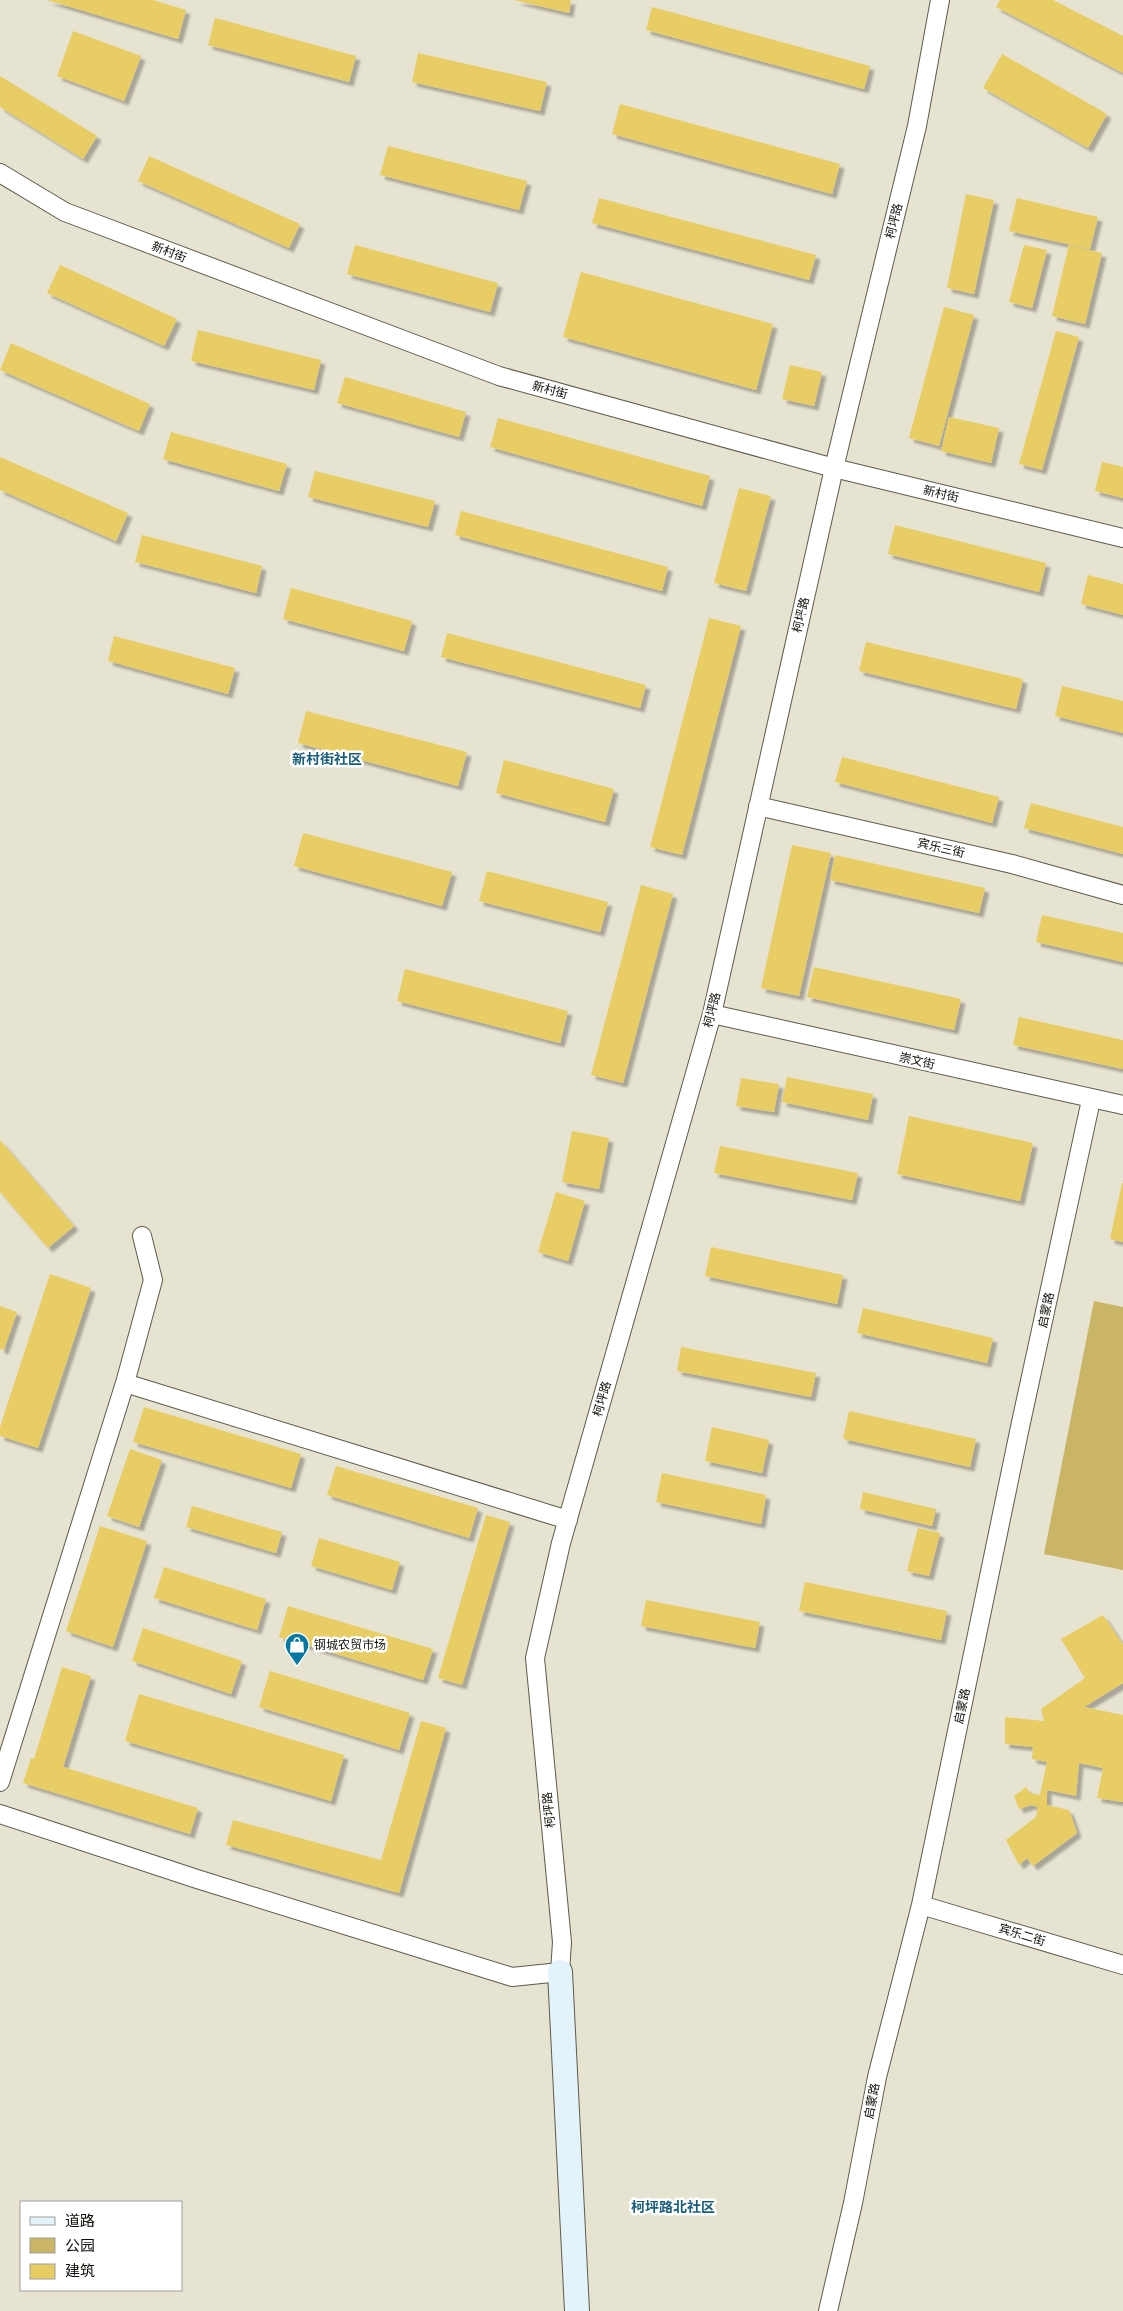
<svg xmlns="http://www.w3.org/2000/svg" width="1123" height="2311" font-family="Rubik,'Noto Sans SC',sans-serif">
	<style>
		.green { fill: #c9b565 }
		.building { fill: #e7cd63; filter: url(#shadow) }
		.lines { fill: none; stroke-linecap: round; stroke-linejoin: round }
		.street-casing { stroke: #5e5b4c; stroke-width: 20 }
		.secondary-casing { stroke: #5e5b4c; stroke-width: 26 }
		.street { stroke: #fff; stroke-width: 18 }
		.secondary { stroke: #e3f3fc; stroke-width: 24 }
		.labels { text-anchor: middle; stroke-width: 5; stroke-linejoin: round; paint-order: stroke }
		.street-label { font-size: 12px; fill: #110f09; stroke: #fff }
		.poi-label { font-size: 12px; fill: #110f09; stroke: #fff; text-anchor: start }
		.neighbourhood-label { font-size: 14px; font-weight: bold; fill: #1a5d7a; stroke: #fff }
	</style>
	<defs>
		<filter id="shadow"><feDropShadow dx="4.5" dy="4.5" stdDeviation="1" flood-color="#0004"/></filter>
	</defs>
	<rect width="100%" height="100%" fill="#e7e3d1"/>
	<path class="green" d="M 1094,1301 L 1123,1307 L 1123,1570 L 1044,1554 Z"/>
	<path class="building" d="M 47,0 L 153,0 L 186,10 L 178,39 Z
		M 514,0 L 571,0 L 569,13 Z
		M 1000,0 L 1053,0 L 1123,36 L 1123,73 L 996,7 Z
		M 652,7 L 870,66 L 864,89 L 646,30 Z
		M 215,18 L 356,56 L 349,82 L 208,45 Z
		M 73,31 L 141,56 L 124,101 L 57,76 Z
		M 418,53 L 547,82 L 540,111 L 412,82 Z
		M 1002,54 L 1107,114 L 1088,148 L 983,88 Z
		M 0,76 L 97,136 L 83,159 L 0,107 Z
		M 620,104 L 840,164 L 832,194 L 612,134 Z
		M 388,146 L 527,181 L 519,210 L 380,175 Z
		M 149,156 L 300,224 L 289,248 L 138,181 Z
		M 966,194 L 994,200 L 974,294 L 947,288 Z
		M 599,198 L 816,255 L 809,280 L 592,223 Z
		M 1017,198 L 1098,217 L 1090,249 L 1009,231 Z
		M 355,245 L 498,283 L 490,312 L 347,274 Z
		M 1024,245 L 1047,250 L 1032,308 L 1009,302 Z
		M 1069,245 L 1102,253 L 1085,324 L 1052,316 Z
		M 60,265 L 177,319 L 164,346 L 47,293 Z
		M 581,272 L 773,324 L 756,390 L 563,337 Z
		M 944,307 L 974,315 L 939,446 L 909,438 Z
		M 198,330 L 321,360 L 314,390 L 191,361 Z
		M 1056,331 L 1079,337 L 1042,470 L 1019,464 Z
		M 11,343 L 150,404 L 139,431 L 0,370 Z
		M 790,365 L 822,372 L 814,406 L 782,399 Z
		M 345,377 L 466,412 L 459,437 L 337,403 Z
		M 949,417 L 999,428 L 991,463 L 941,451 Z
		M 498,418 L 710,476 L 702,506 L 490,447 Z
		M 171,432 L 287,464 L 279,491 L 163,459 Z
		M 0,457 L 128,513 L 116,541 L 0,490 Z
		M 1102,462 L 1123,467 L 1123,498 L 1095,491 Z
		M 315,471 L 435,501 L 428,527 L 308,497 Z
		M 739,488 L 771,496 L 746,591 L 714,583 Z
		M 461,511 L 668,567 L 662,591 L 455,535 Z
		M 895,525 L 1046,563 L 1039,592 L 888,554 Z
		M 142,535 L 262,566 L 256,593 L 135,562 Z
		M 1088,575 L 1123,584 L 1123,615 L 1081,604 Z
		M 291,588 L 412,621 L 404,651 L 283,619 Z
		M 709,618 L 741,626 L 682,855 L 650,847 Z
		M 447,633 L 646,685 L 640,708 L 441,657 Z
		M 114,636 L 235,668 L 228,694 L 108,661 Z
		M 866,642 L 1023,679 L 1016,709 L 859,671 Z
		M 1062,686 L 1123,701 L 1123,733 L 1055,716 Z
		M 306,711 L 467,752 L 458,786 L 298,743 Z
		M 842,757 L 999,797 L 992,823 L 835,782 Z
		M 504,760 L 614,789 L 605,822 L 496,793 Z
		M 1031,803 L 1123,827 L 1123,854 L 1024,828 Z
		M 303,833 L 452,872 L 442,906 L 294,866 Z
		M 792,845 L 831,853 L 799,996 L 761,988 Z
		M 835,855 L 985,888 L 979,913 L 830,880 Z
		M 487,871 L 608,902 L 600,932 L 479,901 Z
		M 641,885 L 673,894 L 623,1083 L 591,1075 Z
		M 1042,915 L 1123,933 L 1123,962 L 1036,942 Z
		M 814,967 L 961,999 L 954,1030 L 807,997 Z
		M 405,969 L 568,1011 L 560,1043 L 397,1001 Z
		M 1019,1017 L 1123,1040 L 1123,1069 L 1013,1045 Z
		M 787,1077 L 873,1094 L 868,1120 L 782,1102 Z
		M 741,1078 L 779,1084 L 774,1112 L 736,1106 Z
		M 909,1116 L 1033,1143 L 1020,1201 L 897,1174 Z
		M 572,1131 L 609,1138 L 599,1189 L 562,1182 Z
		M 0,1140 L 74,1226 L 48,1248 L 0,1192 Z
		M 720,1146 L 858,1173 L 852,1200 L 714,1173 Z
		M 1122,1183 L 1123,1183 L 1123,1242 L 1110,1239 Z
		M 556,1192 L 585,1201 L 568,1261 L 538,1252 Z
		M 711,1247 L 843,1275 L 837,1304 L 705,1276 Z
		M 50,1274 L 91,1288 L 38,1448 L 0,1436 L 0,1427 Z
		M 0,1306 L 17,1312 L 4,1350 L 0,1349 Z
		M 863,1308 L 993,1338 L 987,1363 L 857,1333 Z
		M 681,1347 L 816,1373 L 811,1397 L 677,1371 Z
		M 144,1407 L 301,1454 L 291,1488 L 133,1442 Z
		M 849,1411 L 976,1439 L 970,1467 L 843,1439 Z
		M 712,1427 L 769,1440 L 762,1473 L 705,1461 Z
		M 130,1449 L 162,1460 L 139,1527 L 107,1516 Z
		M 336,1466 L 478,1508 L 469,1538 L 327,1495 Z
		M 662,1473 L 766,1495 L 761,1524 L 656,1502 Z
		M 863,1492 L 936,1509 L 932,1526 L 860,1509 Z
		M 192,1506 L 282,1532 L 276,1553 L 186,1527 Z
		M 486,1515 L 510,1522 L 462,1685 L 438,1678 Z
		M 100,1526 L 147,1541 L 113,1647 L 66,1631 Z
		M 918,1528 L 940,1533 L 929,1576 L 907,1571 Z
		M 319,1538 L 400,1562 L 392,1590 L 311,1566 Z
		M 164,1567 L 266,1599 L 257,1630 L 154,1598 Z
		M 805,1582 L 947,1611 L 941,1640 L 799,1611 Z
		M 646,1600 L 760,1622 L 755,1648 L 641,1626 Z
		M 288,1606 L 433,1649 L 423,1680 L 279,1637 Z
		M 1103,1615 L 1123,1645 L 1123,1683 L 1084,1707 L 1123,1715 L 1123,1802 L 1097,1798 L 1103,1768 L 1079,1763 L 1076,1796 L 1047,1790 L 1047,1805 L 1069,1810 L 1077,1833 L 1033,1866 L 1027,1858 L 1019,1865 L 1006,1840 L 1036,1817 L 1038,1807 L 1031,1805 L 1019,1809 L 1014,1796 L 1026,1787 L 1030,1793 L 1040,1795 L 1047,1762 L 1032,1759 L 1033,1747 L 1005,1744 L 1005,1717 L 1044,1721 L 1041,1709 L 1085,1678 L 1061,1639 Z
		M 143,1628 L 242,1661 L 231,1694 L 132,1661 Z
		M 62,1667 L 91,1676 L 63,1767 L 198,1808 L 190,1834 L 23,1783 L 31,1758 L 34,1759 Z
		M 270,1671 L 410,1713 L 399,1750 L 259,1707 Z
		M 139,1694 L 344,1755 L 331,1801 L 125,1741 Z
		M 421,1721 L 446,1728 L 399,1893 L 226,1845 L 233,1820 L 381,1860 Z"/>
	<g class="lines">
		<defs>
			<path id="street" d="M 0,173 L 65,212 L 499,376 L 834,468 L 1123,538
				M 758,806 L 1012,864 L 1123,895
				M 712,1014 L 1123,1105
				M 125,1383 L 568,1520
				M 0,1782 L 125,1383 L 153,1280 L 142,1236
				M 0,1814 L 197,1879 L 512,1977 L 560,1972 L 562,1942 L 535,1658 L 561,1543 L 712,1014 L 834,468 L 917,126 L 940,0
				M 921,1905 L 1123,1965
				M 828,2311 L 853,2203 L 877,2077 L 921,1905 L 1020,1427 L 1091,1100"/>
			<path id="secondary" d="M 560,1972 L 577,2311"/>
		</defs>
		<use href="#street" class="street-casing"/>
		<use href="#secondary" class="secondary-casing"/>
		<use href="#street" class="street"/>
		<use href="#secondary" class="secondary"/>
	</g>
	<defs>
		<symbol id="shop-pin" viewBox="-11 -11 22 30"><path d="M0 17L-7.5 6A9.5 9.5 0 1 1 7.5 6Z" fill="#0478a1" stroke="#fff"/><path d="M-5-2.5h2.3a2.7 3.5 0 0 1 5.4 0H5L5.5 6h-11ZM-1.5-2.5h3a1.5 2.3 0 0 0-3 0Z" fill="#fff"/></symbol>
	</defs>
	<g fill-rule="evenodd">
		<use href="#shop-pin" x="283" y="1631" width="28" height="38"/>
	</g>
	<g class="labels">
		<g class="street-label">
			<text transform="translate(894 221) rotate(-76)" y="4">柯坪路</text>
			<text transform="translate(169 252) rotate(21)" y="4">新村街</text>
			<text transform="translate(550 390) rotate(15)" y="4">新村街</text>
			<text transform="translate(941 494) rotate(13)" y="4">新村街</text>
			<text transform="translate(801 615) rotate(-77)" y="4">柯坪路</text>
			<text transform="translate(941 848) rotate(13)" y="4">宾乐三街</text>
			<text transform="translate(712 1010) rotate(-76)" y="4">柯坪路</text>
			<text transform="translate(917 1061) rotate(13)" y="4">崇文街</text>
			<text transform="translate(1046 1310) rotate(-78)" y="4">启蒙路</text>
			<text transform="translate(602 1399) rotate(-74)" y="4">柯坪路</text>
			<text transform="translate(962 1706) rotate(-78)" y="4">启蒙路</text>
			<text transform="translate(549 1810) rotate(-96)" y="4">柯坪路</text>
			<text transform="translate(1022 1935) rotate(17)" y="4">宾乐二街</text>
			<text transform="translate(872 2101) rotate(-79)" y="4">启蒙路</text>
		</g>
		<g class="poi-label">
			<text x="314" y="1649">钢城农贸市场</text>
		</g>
		<g class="neighbourhood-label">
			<text x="327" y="764">新村街社区</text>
			<text x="673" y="2212">柯坪路北社区</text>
		</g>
	</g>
	<rect x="20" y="2201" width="162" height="90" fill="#ffffff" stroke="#a09f9d"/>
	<rect x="30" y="2217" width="25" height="8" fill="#e3f3fc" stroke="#a09f9d"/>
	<text x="65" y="2226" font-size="15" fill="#110f09">道路</text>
	<rect x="30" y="2238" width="25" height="15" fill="#c9b565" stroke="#a09f9d"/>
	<text x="65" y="2251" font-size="15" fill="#110f09">公园</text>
	<rect x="30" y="2264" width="25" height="15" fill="#e7cd63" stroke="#a09f9d"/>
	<text x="65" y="2276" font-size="15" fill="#110f09">建筑</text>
</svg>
